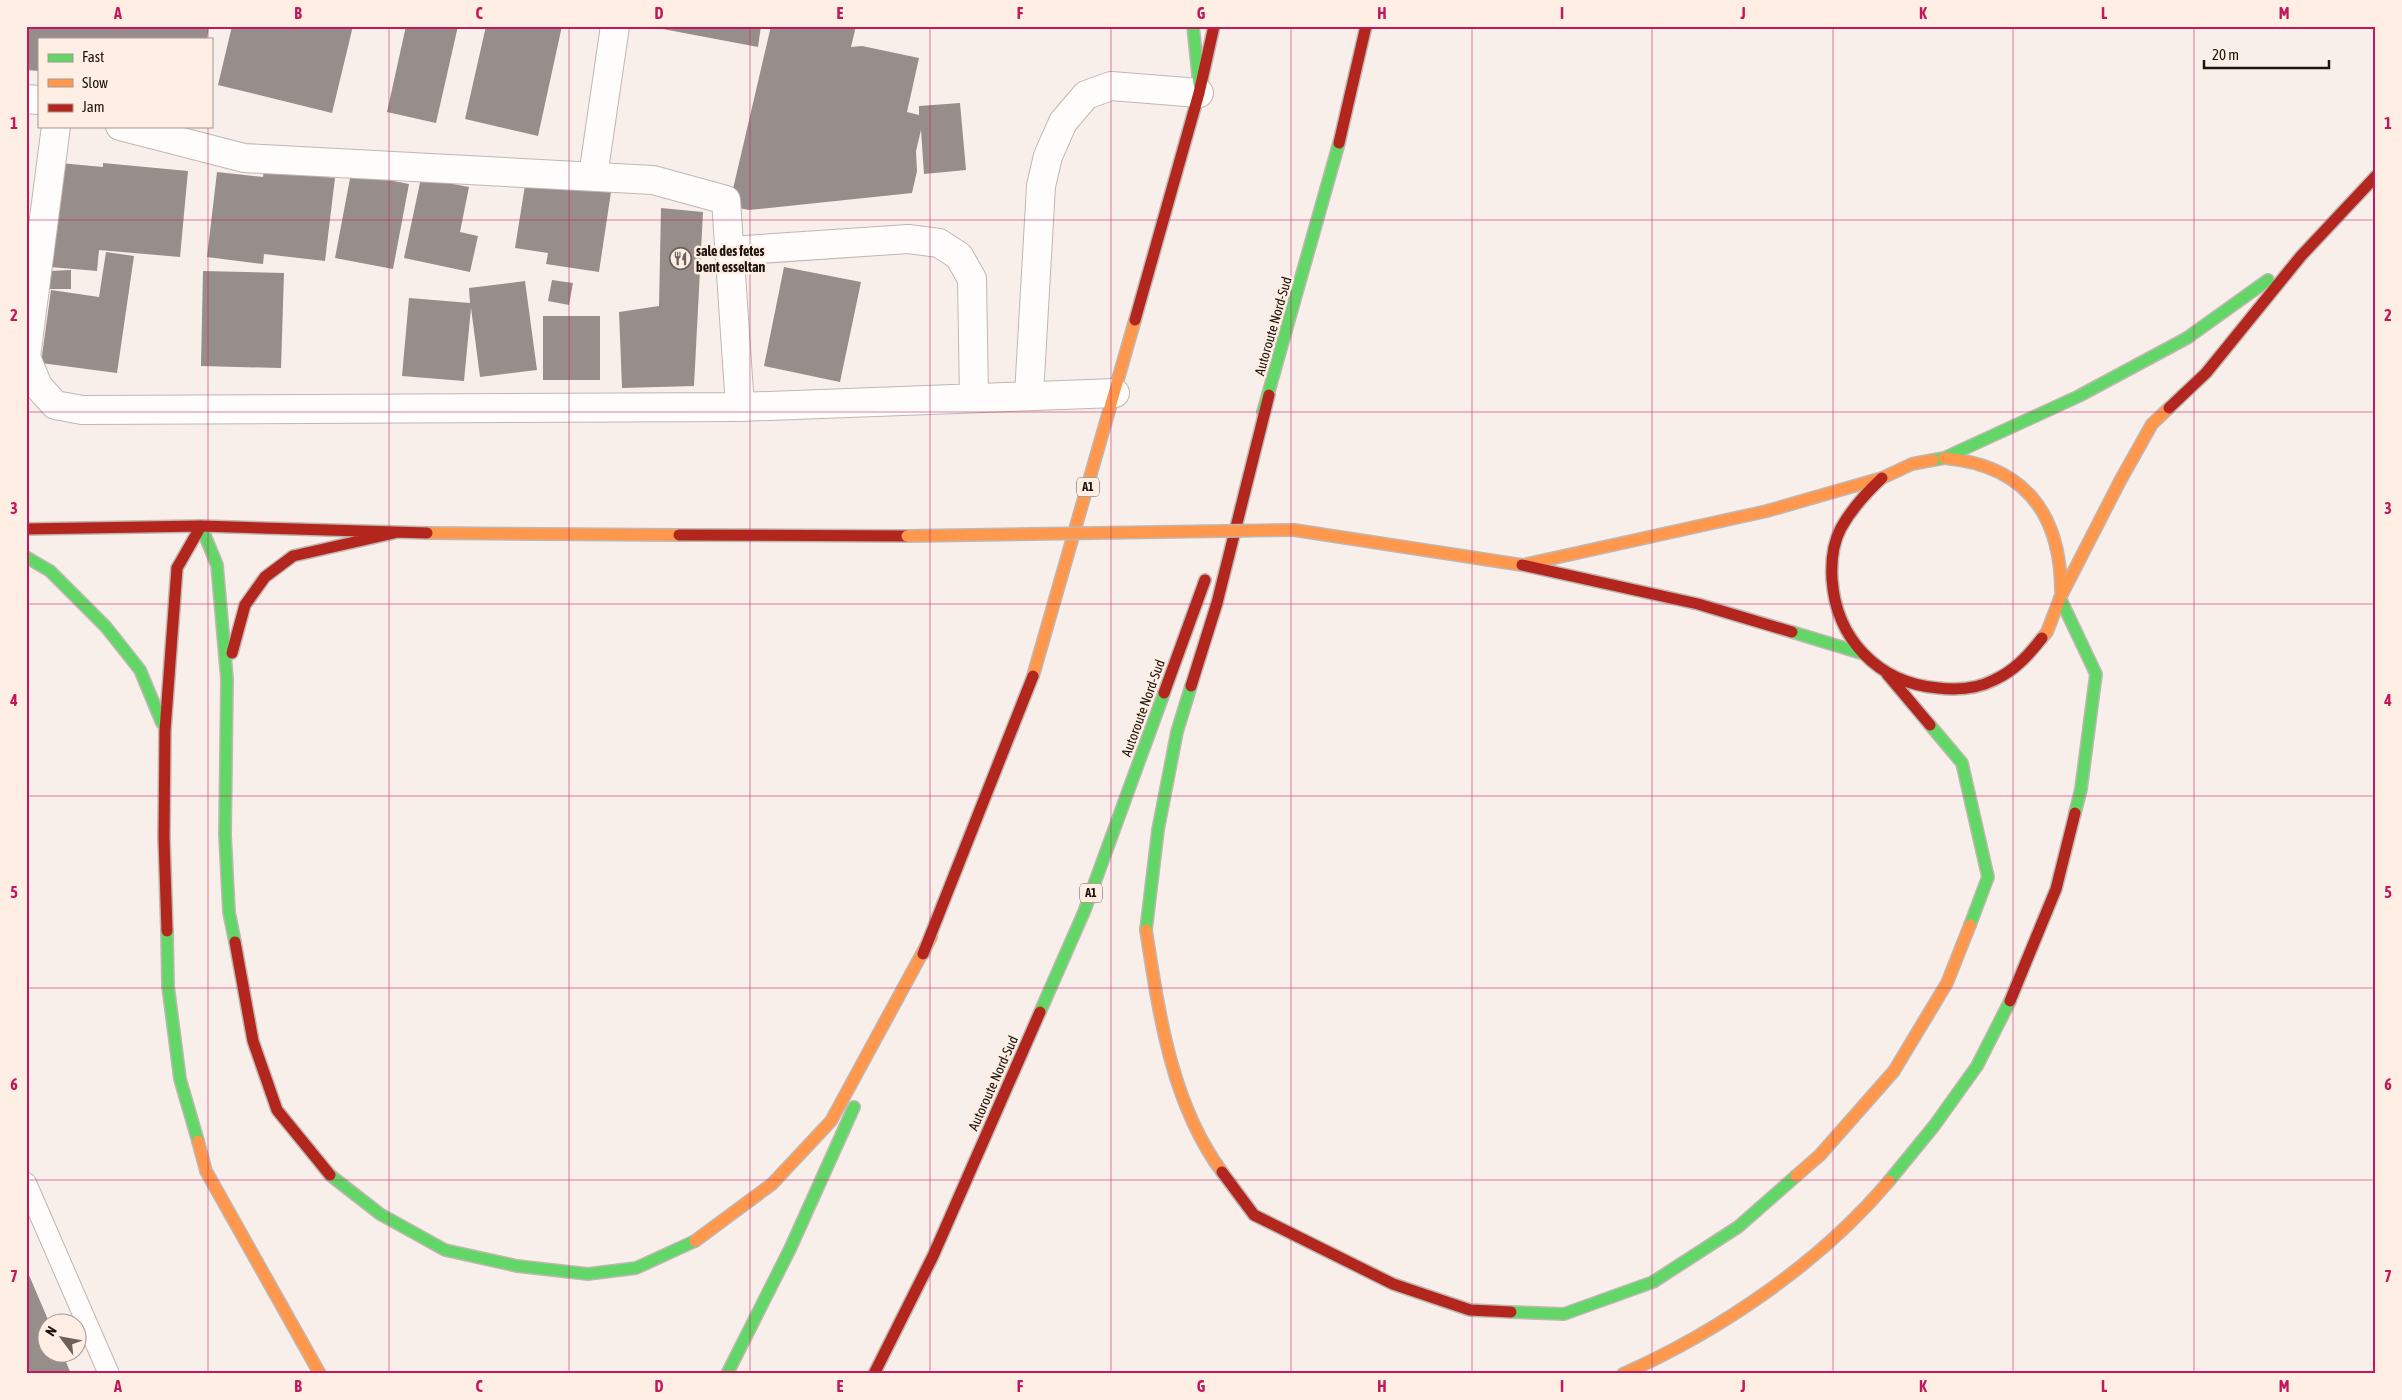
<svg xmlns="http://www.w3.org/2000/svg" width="2402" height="1400" font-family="'Asap Condensed',sans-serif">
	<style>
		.building { fill: #978e8b }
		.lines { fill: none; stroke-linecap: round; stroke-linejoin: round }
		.lane-casing { stroke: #c0b7b2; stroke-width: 22 }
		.street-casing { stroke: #c0b7b2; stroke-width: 30 }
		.fast-casing { stroke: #c0b7b2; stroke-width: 14 }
		.slow-casing { stroke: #c0b7b2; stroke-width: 14 }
		.jam-casing { stroke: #c0b7b2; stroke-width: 14 }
		.lane { stroke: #fefdfc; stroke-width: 20 }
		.street { stroke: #fefdfc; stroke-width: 28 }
		.fast { stroke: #63d668; stroke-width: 11 }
		.slow { stroke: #ff974d; stroke-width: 11 }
		.jam { stroke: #b3261e; stroke-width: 11 }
		.slow-bridge-casing { stroke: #c0b7b2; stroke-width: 14; stroke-linecap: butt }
		.slow-bridge { stroke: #ff974d; stroke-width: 11 }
		.grid { fill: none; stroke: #c2185b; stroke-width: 1; stroke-opacity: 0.55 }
		.labels { text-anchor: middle; stroke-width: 5; stroke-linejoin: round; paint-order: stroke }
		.shield { fill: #feeee4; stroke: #60554e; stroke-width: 1 }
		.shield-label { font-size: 12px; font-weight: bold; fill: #1c140d }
		.poi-label { font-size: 14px; font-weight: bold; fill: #1c140d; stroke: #feeee4; text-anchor: start }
		.street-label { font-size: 14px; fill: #1c140d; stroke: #feeee4 }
		.neatline { fill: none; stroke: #c2185b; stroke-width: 2 }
		.grid-label { font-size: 16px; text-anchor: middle; font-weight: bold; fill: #c2185b }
	</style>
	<rect width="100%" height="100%" fill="#f8efea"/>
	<path class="building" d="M 26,26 L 209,26 L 207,39 L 39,39 L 39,71 L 26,70 Z
		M 232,26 L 263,26 L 273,29 L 274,26 L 353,26 L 332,113 L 218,85 Z
		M 406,26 L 458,26 L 436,123 L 387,112 Z
		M 486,26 L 562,26 L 538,136 L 465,119 Z
		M 647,26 L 761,26 L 758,47 Z
		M 771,26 L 856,26 L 851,47 L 862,46 L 919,58 L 907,112 L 919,115 L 919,106 L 960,103 L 966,170 L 924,174 L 921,130 L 916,151 L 917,171 L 912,193 L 749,210 L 729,206 Z
		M 60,163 L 103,167 L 103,163 L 188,171 L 180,257 L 99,250 L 97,271 L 50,267 Z
		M 264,170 L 335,178 L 325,261 L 264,254 L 263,264 L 207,257 L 217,172 L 263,177 Z
		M 351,173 L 409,184 L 393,269 L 335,258 Z
		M 421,178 L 469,187 L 460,232 L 478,236 L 470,272 L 404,258 Z
		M 526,179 L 611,192 L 599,272 L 546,264 L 548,253 L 515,248 Z
		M 661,208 L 703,212 L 694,386 L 622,388 L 619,312 L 659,306 Z
		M 106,252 L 134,256 L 117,373 L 41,363 L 51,290 L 99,297 Z
		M 784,267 L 861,282 L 840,382 L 764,366 Z
		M 71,270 L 71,289 L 50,289 L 50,271 Z
		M 203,271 L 284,273 L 281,368 L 201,366 Z
		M 552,280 L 573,283 L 569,305 L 548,301 Z
		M 525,281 L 537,370 L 480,377 L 471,308 L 464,381 L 402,376 L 409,298 L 470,303 L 469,288 Z
		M 543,316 L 600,316 L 600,380 L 543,380 Z
		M 26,1268 L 49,1322 L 48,1322 L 48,1352 L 62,1352 L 71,1374 L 26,1374 Z"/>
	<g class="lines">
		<defs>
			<path id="lane" d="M 26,1183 L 109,1374"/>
			<path id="street" d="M 26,99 L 39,100
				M 56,126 L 26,357 L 38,386 L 55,405 L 82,410 L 740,407
				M 120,126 L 244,158 L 653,180 L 726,200 L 740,407 L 1115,393
				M 593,176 L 615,26
				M 730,251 L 908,239 L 939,243 L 959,256 L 972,279 L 974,398
				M 1029,395 L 1041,186 L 1048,156 L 1063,122 L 1086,95 L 1111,86 L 1199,93"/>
			<path id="fast" d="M 1193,26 L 1199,84
				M 1263,412 L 1339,143
				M 1933,460 L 1944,458 L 2079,396 L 2187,338 L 2268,280
				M 201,526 L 217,565 L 227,679 L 225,835 L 229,912 L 235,942
				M 26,557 L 50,571 L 106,627 L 140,670 L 162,723
				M 2060,598 L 2096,674 L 2081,789 L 2075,813
				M 1792,632 L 1861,653
				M 1930,725 L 1962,763 L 1988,877 L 1970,925
				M 1146,930 L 1158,830 L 1177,732 L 1191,686
				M 167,931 L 168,986 L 180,1079 L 198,1141
				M 1040,1012 L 1084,912 L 1164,693
				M 330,1175 L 380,1214 L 445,1250 L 517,1266 L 588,1274 L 636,1268 L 695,1241
				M 1889,1181 L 1934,1126 L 1977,1066 L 2010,1001
				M 1511,1312 L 1564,1314 L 1653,1282 L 1738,1227 L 1796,1176
				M 727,1374 L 790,1249 L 854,1107"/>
			<path id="slow" d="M 1944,458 C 2024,465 2061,513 2061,592
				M 1294,530 L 1522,565
				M 427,533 L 679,535
				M 1523,565 L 1767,511 L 1882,478 L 1912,464 L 1933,460
				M 2042,638 L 2047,632 L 2060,598 L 2120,481 L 2152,424 L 2169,408
				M 1033,676 L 1135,320
				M 1146,930 C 1159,1013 1171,1103 1222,1172
				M 198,1141 L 206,1171 L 320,1374
				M 1796,1176 L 1820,1155 L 1894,1071 L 1947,983 L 1970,925
				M 695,1241 L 772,1184 L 831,1121 L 931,937
				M 1623,1374 C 1720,1331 1821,1262 1889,1181"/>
			<path id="jam" d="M 1339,143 L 1366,26
				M 1135,320 L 1199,93 L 1214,26
				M 2169,408 L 2206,373 L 2301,256 L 2376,176
				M 1882,478 C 1866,493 1852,508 1841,528 C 1833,543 1831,562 1832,579 C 1836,639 1878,683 1938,688 C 1956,690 1977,689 1994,680 C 2014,671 2028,656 2042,638
				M 26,529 L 201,526 L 427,533
				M 679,535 L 907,536
				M 1522,565 L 1698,604 L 1792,632
				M 232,653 L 245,605 L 265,577 L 293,556 L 394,533
				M 1887,674 L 1930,725
				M 1191,686 L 1217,603 L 1269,395
				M 1164,693 L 1205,580
				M 167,931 L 164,838 L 165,730 L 177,568 L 201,526
				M 235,942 L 253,1041 L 277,1110 L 330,1175
				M 923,954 L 1033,676
				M 2010,1001 L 2056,889 L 2075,813
				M 1222,1172 L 1254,1215 L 1393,1284 L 1470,1310 L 1511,1312
				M 874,1374 L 933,1256 L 1040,1012"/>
		</defs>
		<use href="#lane" class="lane-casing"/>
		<use href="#street" class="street-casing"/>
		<use href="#fast" class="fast-casing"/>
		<use href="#slow" class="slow-casing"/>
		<use href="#jam" class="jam-casing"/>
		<use href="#lane" class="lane"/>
		<use href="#street" class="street"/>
		<use href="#fast" class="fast"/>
		<use href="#slow" class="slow"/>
		<use href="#jam" class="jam"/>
		<defs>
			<path id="slow-bridge" d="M 907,536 L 1294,530"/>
		</defs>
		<use href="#slow-bridge" class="slow-bridge-casing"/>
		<use href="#slow-bridge" class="slow-bridge"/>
	</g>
	<path class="grid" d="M 208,26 L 208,39M 389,26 L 389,1374M 569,26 L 569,1374M 750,26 L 750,1374M 930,26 L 930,1374M 1111,26 L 1111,1374M 1291,26 L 1291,1374M 1472,26 L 1472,1374M 1652,26 L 1652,1374M 1833,26 L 1833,1374M 2013,26 L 2013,1374M 2194,26 L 2194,1374M 208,126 L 208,1374M 26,220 L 2376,220M 26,412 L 2376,412M 26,604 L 2376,604M 26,796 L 2376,796M 26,988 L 2376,988M 26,1180 L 2376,1180"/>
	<defs>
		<symbol id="restaurant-ring" viewBox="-11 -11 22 22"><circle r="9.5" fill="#feeee4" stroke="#69615a" stroke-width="1.5"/><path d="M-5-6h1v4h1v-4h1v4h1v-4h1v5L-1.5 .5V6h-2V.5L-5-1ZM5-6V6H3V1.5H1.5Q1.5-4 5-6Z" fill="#69615a"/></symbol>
	</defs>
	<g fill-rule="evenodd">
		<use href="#restaurant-ring" x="668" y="246" width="25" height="25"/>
	</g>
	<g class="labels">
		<g class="shield">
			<rect x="1077" y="477.5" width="22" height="19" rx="4"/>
			<rect x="1080" y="883.5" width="22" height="19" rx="4"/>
		</g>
		<g class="shield-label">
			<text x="1088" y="491">A1</text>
			<text x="1091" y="897">A1</text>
		</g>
		<g class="poi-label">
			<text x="696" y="256">sale des fetes<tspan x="696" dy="16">bent esseltan</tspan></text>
		</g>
		<g class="street-label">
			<text transform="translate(1273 326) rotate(-74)" y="5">Autoroute Nord-Sud</text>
			<text transform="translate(1143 708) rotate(-70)" y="5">Autoroute Nord-Sud</text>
			<text transform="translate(993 1083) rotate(-66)" y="5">Autoroute Nord-Sud</text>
		</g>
	</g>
	<rect width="2402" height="1400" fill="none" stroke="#feeee4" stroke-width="55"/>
	<rect x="38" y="38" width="175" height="90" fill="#feeee4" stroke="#a4978e"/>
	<rect x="48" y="54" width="25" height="8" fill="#63d668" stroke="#a4978e"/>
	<text x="82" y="62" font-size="15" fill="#1c140d">Fast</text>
	<rect x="48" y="79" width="25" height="8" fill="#ff974d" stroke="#a4978e"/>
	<text x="82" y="88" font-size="15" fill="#1c140d">Slow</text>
	<rect x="48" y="104" width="25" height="8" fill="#b3261e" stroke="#a4978e"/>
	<text x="82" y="112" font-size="15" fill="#1c140d">Jam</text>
	<g transform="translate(62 1338) rotate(302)"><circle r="24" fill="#feeee4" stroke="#a4978e"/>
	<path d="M0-4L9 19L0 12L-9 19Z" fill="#69615a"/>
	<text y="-8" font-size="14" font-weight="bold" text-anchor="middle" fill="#1c140d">N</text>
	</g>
	<path d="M2204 60v8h125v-8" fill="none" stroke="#1c140d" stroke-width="2.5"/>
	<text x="2212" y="60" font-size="15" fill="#1c140d" stroke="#feeee4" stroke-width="4" paint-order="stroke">20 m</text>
	<rect x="28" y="28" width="2346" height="1344" class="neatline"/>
	<g class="grid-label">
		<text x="118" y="19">A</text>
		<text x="298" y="19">B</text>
		<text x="479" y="19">C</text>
		<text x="659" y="19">D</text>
		<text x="840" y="19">E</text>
		<text x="1020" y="19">F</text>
		<text x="1201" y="19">G</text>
		<text x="1382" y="19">H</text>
		<text x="1562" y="19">I</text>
		<text x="1743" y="19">J</text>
		<text x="1923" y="19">K</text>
		<text x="2104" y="19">L</text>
		<text x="2284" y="19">M</text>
		<text x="14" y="129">1</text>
		<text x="2388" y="129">1</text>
		<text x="14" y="321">2</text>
		<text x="2388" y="321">2</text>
		<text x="14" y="514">3</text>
		<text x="2388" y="514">3</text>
		<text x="14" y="706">4</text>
		<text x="2388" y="706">4</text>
		<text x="14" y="898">5</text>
		<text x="2388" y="898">5</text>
		<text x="14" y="1090">6</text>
		<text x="2388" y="1090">6</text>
		<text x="14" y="1282">7</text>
		<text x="2388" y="1282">7</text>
		<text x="118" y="1392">A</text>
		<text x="298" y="1392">B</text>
		<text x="479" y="1392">C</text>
		<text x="659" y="1392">D</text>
		<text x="840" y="1392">E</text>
		<text x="1020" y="1392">F</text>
		<text x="1201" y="1392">G</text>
		<text x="1382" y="1392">H</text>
		<text x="1562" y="1392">I</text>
		<text x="1743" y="1392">J</text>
		<text x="1923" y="1392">K</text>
		<text x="2104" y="1392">L</text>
		<text x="2284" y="1392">M</text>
	</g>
</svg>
